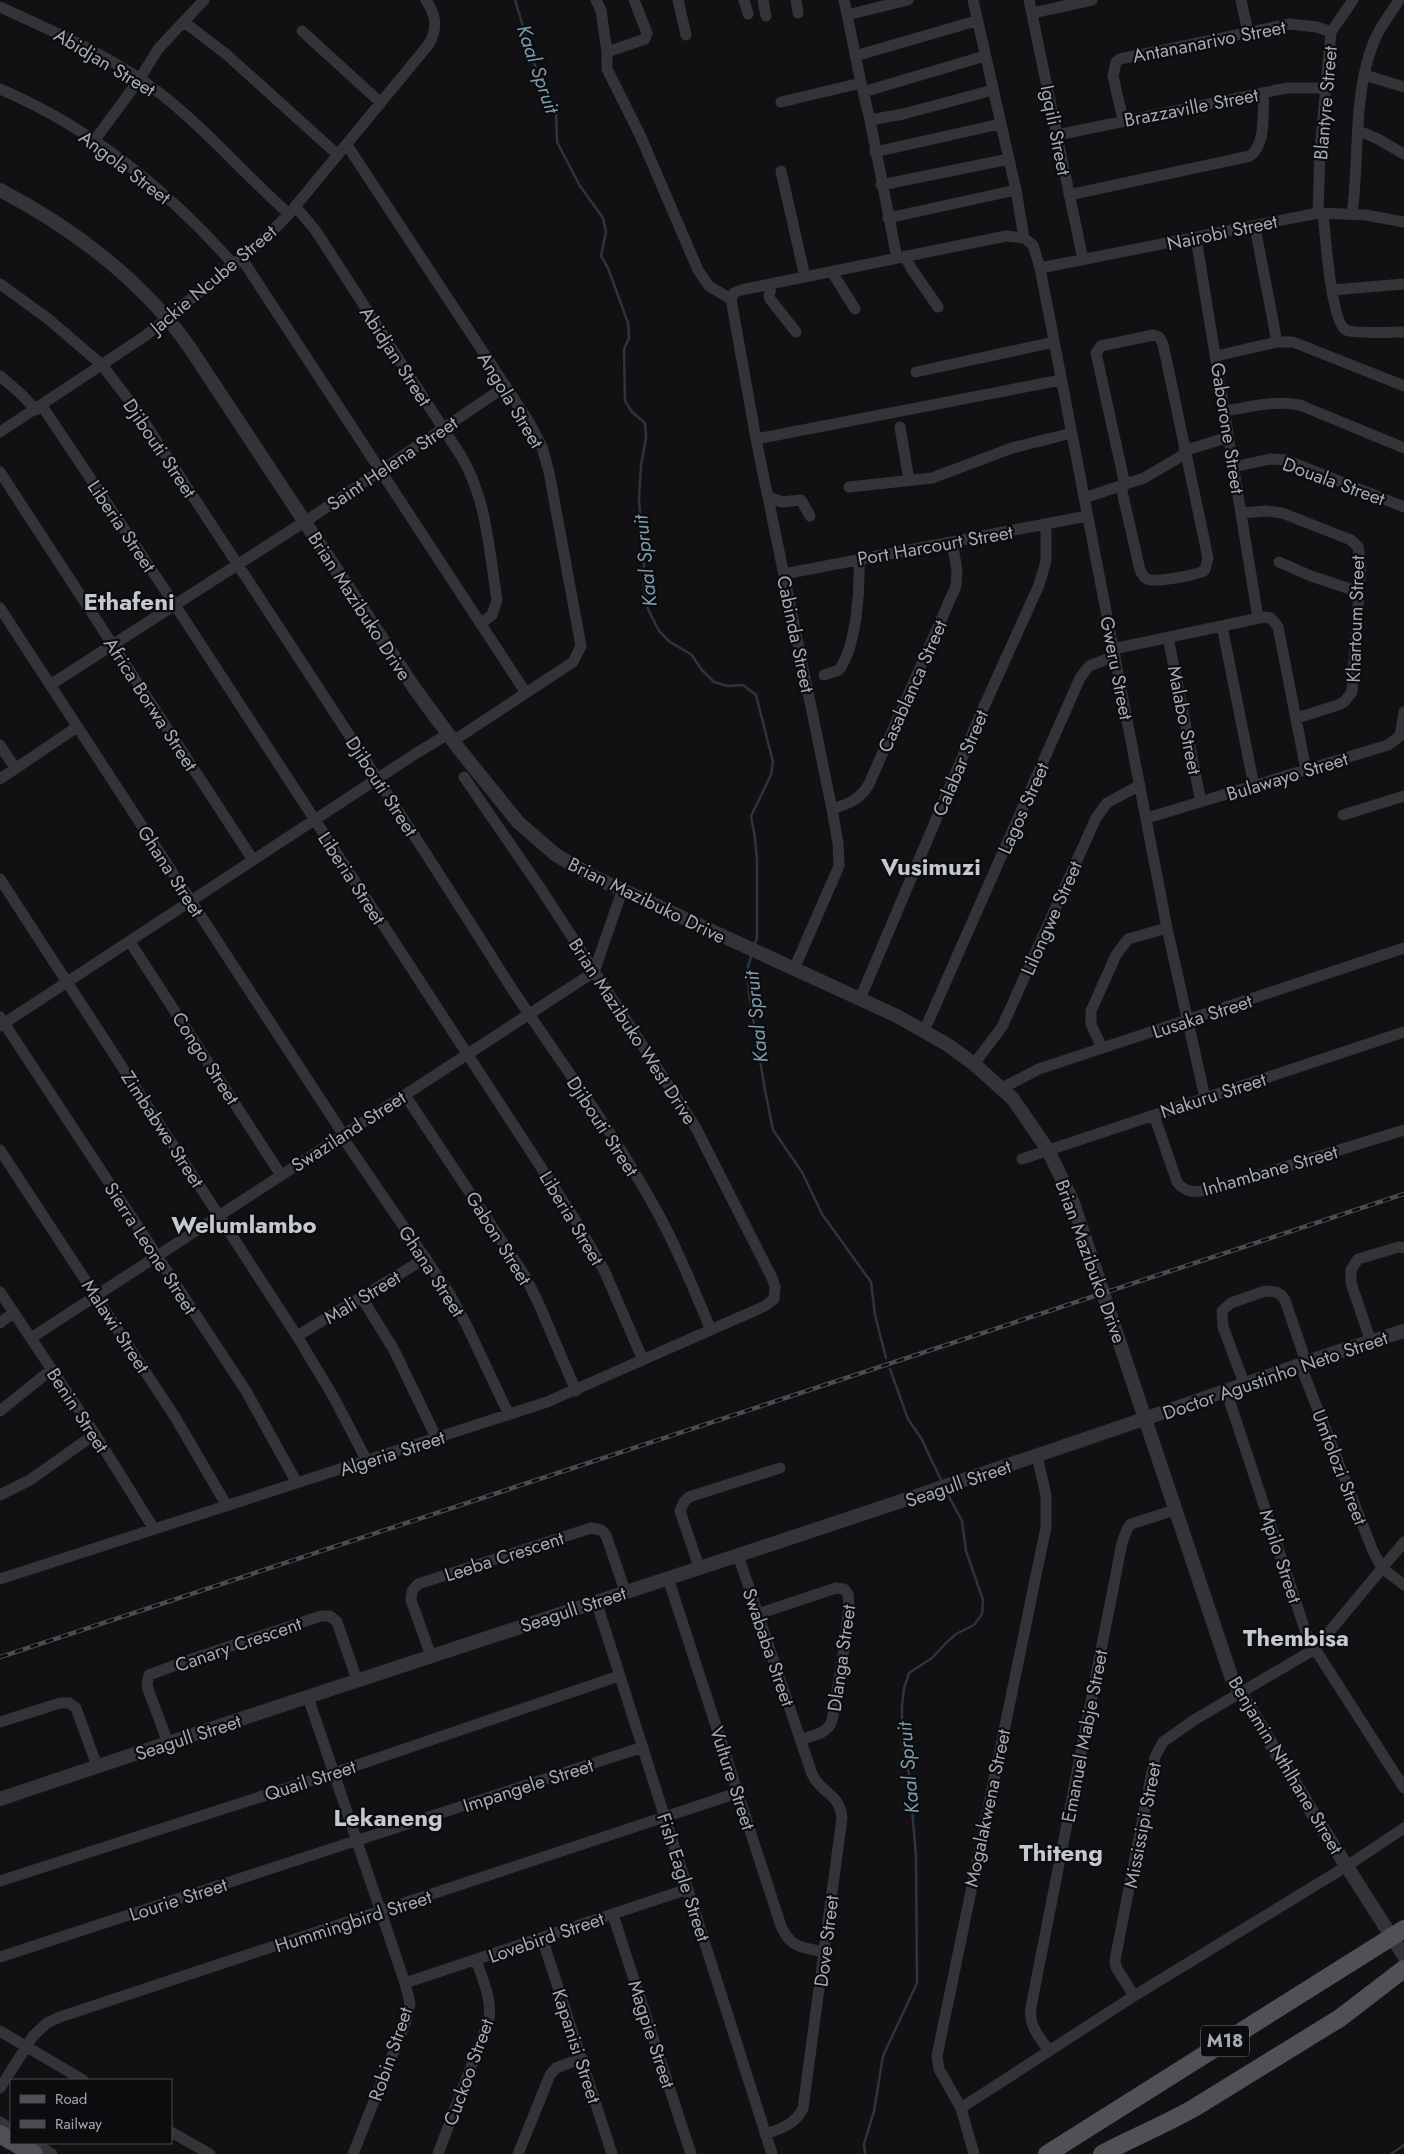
<svg xmlns="http://www.w3.org/2000/svg" width="1404" height="2154" font-family="Jost,sans-serif">
	<style>
		.lines { fill: none; stroke-linecap: round; stroke-linejoin: round }
		.stream { stroke: #2c353a; stroke-width: 2.5 }
		.minor { stroke: #323437; stroke-width: 11 }
		.tertiary { stroke: #323437; stroke-width: 14 }
		.primary { stroke: #4f5156; stroke-width: 18 }
		.rail-casing { stroke: #4a4c50; stroke-width: 4.5 }
		.rail { stroke: #0c0c0e; stroke-width: 2.5; stroke-dasharray: 8; stroke-linecap: butt }
		.labels { text-anchor: middle; stroke-width: 4.5; stroke-linejoin: round; paint-order: stroke }
		.shield { fill: #0c0c0e; stroke: #767b81; stroke-width: 1 }
		.shield-label { font-size: 18px; font-weight: bold; fill: #a3aab2 }
		.street-label { font-size: 19px; fill: #a3aab2; stroke: #0c0c0e }
		.water-label { font-size: 20px; font-style: italic; fill: #7c9bac; stroke: #0c0c0e }
		.district-label { font-size: 24px; font-weight: bold; fill: #c4c8cf; stroke: #0c0c0e }
	</style>
	<rect width="100%" height="100%" fill="#111113"/>
	<g class="lines">
		<path class="stream" d="M 515,0 L 534,63 L 546,92 L 556,111 L 557,142 L 580,186 L 603,218 L 606,232 L 601,256 L 608,268 L 628,323 L 629,338 L 624,349 L 625,401 L 632,412 L 645,423 L 646,438 L 641,465 L 639,500 L 644,561 L 644,590 L 648,609 L 659,631 L 670,642 L 692,655 L 701,669 L 714,682 L 728,686 L 743,685 L 756,695 L 773,762 L 771,775 L 751,816 L 755,838 L 757,861 L 757,938 L 755,944
			M 752,954 L 748,966 L 749,994 L 765,1090 L 773,1130 L 802,1172 L 822,1214 L 871,1282 L 875,1315 L 886,1358
			M 890,1369 L 908,1419 L 921,1438 L 942,1482
			M 865,2154 L 864,2144 L 874,2111 L 883,2056 L 917,1983 L 916,1856 L 909,1773 L 902,1743 L 902,1707 L 904,1688 L 909,1673 L 932,1658 L 947,1642 L 956,1634 L 974,1625 L 982,1614 L 983,1600 L 966,1551 L 962,1521 L 946,1491
			M 1391,2154 L 1404,2145"/>
		<path class="minor" d="M 596,0 L 601,10 L 607,52 L 607,69 L 640,135 L 698,270 L 709,286 L 731,299
			M 678,0 L 686,35
			M 744,0 L 748,14
			M 763,0 L 766,16
			M 796,0 L 798,13
			M 844,0 L 861,83 L 870,120 L 897,258
			M 973,0 L 1016,190 L 1024,238
			M 1029,0 L 1083,260
			M 1241,0 L 1248,32
			M 0,7 C 55,32 113,57 161,94 C 207,130 245,175 289,214
			M 1032,13 L 1092,0
			M 847,15 L 908,0
			M 184,22 L 226,54 L 338,155
			M 302,31 L 381,103
			M 607,52 L 645,39 L 647,33 L 634,0
			M 855,56 L 976,21
			M 1365,75 L 1404,87
			M 0,89 C 90,127 170,192 234,265
			M 863,92 L 985,56
			M 781,102 L 861,83
			M 870,120 L 903,114 L 993,90
			M 1123,120 L 1113,76 L 1116,62 L 1120,59 L 1289,24 L 1317,27 L 1331,32
			M 1359,131 L 1378,139 L 1404,154
			M 1057,135 L 1287,88 L 1325,88
			M 94,141 L 139,80 L 158,49 L 204,0
			M 347,145 L 529,422 L 542,447 L 549,472 L 581,646 L 573,662 L 526,693
			M 875,152 L 1000,124
			M 781,171 L 805,277
			M 881,185 L 1009,159
			M 1069,195 L 1250,156 C 1267,144 1262,111 1264,93
			M 295,206 L 316,231 L 461,456 C 487,499 489,551 497,600 L 492,615 L 480,624
			M 1318,213 L 1320,150 L 1331,32 L 1353,0
			M 1323,213 C 1325,232 1331,323 1346,330 C 1355,334 1392,332 1404,332
			M 1352,214 C 1360,157 1352,93 1375,39 C 1381,25 1391,13 1399,0
			M 888,218 L 1016,190
			M 1255,227 L 1277,342
			M 1196,238 L 1258,618
			M 905,256 L 911,268 L 938,307
			M 242,259 L 526,693 L 453,741
			M 1040,268 L 1318,213 L 1366,215 L 1404,222
			M 832,272 L 855,309
			M 0,284 L 47,318 L 102,365 L 137,411 C 260,599 385,787 505,978 C 554,1054 610,1126 654,1206 C 676,1245 693,1288 711,1330
			M 772,284 L 769,296 L 770,299 L 796,332
			M 1332,290 L 1404,284
			M 1216,356 L 1277,342 L 1293,342 L 1404,386
			M 916,372 L 1054,342
			M 0,376 L 21,394 L 36,410
			M 42,406 L 175,605 L 574,1218 L 604,1270 L 643,1360
			M 1225,411 C 1250,407 1275,400 1300,405 L 1404,448
			M 900,427 L 909,480
			M 0,432 L 145,336 L 259,244 L 289,214 L 429,44 C 438,28 436,15 426,0
			M 756,439 L 1061,380
			M 1184,451 L 1228,437
			M 1234,467 L 1270,459 L 1286,460 L 1404,507
			M 0,472 L 253,860
			M 849,487 L 932,478 L 1012,448 L 1072,433
			M 1121,487 L 1140,570 C 1142,574 1143,577 1147,579 C 1155,583 1198,575 1205,570 L 1208,558 L 1163,344 L 1159,337 L 1153,335 L 1101,346 L 1096,353 L 1125,485
			M 769,497 L 782,502 L 801,500 L 810,516
			M 1084,498 L 1144,478 L 1185,454
			M 1242,513 L 1266,511 L 1282,513 L 1351,540 L 1358,547 L 1361,564 L 1352,692 L 1344,702 L 1338,705 L 1297,718
			M 1279,562 L 1311,576 L 1359,592
			M 784,574 L 1087,516
			M 0,608 L 343,1134
			M 1222,626 L 1254,786
			M 1168,637 L 1201,802
			M 1113,649 L 1264,617 L 1271,618 L 1278,627 L 1306,770
			M 824,675 L 839,670 C 857,645 860,589 859,559
			M 50,685 L 315,515 L 506,386
			M 0,745 L 15,768
			M 0,779 L 77,727
			M 832,809 C 848,804 860,800 869,784 L 956,586 L 957,570 L 952,542
			M 1343,815 L 1404,796
			M 1147,818 L 1388,745 L 1400,736 L 1404,712
			M 0,879 L 297,1336 L 333,1396 L 367,1461
			M 130,942 L 281,1175
			M 794,969 L 839,866 L 838,843 L 832,809 L 756,439 L 731,299 L 734,293 L 741,290 L 1006,236 L 1024,238 L 1033,245 L 1040,268 L 1167,928 L 1205,1098
			M 860,999 L 982,711 L 1039,585 L 1046,561 L 1046,524
			M 0,1017 L 246,1391 L 297,1483
			M 0,1026 L 415,754 L 448,734
			M 924,1031 L 1080,678 L 1089,666 L 1115,656
			M 1102,1048 L 1091,1024 L 1091,1011 L 1116,955 L 1128,939 L 1167,928
			M 974,1064 L 1002,1027 L 1096,818 L 1107,803 L 1140,785
			M 1002,1088 L 1039,1069 L 1404,948
			M 405,1095 L 525,1276 L 538,1302 L 576,1391
			M 1154,1115 L 1177,1182 C 1187,1195 1199,1192 1213,1189 L 1404,1130
			M 341,1135 L 449,1293 L 466,1324 L 509,1415
			M 0,1150 L 175,1417 L 227,1506
			M 1022,1159 L 1404,1032
			M 0,1292 L 95,1434 L 154,1529
			M 362,1298 L 394,1350 L 437,1439
			M 0,1323 L 14,1312
			M 297,1336 L 426,1258
			M 31,1338 L 594,972 L 622,891
			M 1371,1342 L 1351,1283 L 1351,1270 L 1358,1259 L 1399,1247 L 1404,1248
			M 1300,1364 L 1372,1549 L 1382,1568 L 1404,1585
			M 1244,1383 L 1223,1327 L 1222,1311 L 1231,1303 L 1265,1291 L 1276,1292 L 1281,1295 L 1285,1300 L 1306,1362
			M 1226,1390 L 1306,1633 L 1315,1649 L 1404,1788
			M 0,1411 L 52,1369
			M 0,1495 L 30,1480 L 95,1434
			M 738,1555 L 812,1774 C 822,1795 839,1792 842,1818 L 803,2108 C 796,2124 781,2129 765,2134
			M 699,1567 L 680,1511 L 684,1502 L 689,1497 L 780,1468
			M 668,1578 L 781,1926 C 791,1949 803,1947 824,1952
			M 0,1579 L 547,1402 L 765,1306 L 774,1299 L 775,1287 L 772,1278 L 696,1128 L 539,886 L 464,777
			M 596,1601 L 772,2154
			M 758,1614 L 836,1588 L 844,1589 L 848,1594 L 849,1607 L 844,1649 L 832,1721 C 827,1734 813,1735 800,1740
			M 431,1656 L 411,1600 L 412,1591 L 418,1584 L 591,1528 L 601,1530 L 606,1535 L 625,1591
			M 308,1697 L 405,1983 L 410,2003 L 406,2021 L 353,2154
			M 0,1722 L 60,1703 L 69,1703 L 76,1708 L 97,1766
			M 168,1743 L 148,1689 L 147,1685 L 149,1675 L 192,1659 L 321,1616 L 330,1616 L 337,1622 L 357,1680
			M 0,1881 L 334,1773 L 619,1676
			M 613,1915 L 691,2154
			M 542,1938 L 612,2154
			M 0,1957 L 643,1747
			M 405,1983 L 688,1889
			M 1134,1996 L 1116,1967 L 1115,1960 L 1155,1757 L 1163,1742 L 1194,1720 L 1315,1649 L 1404,1542
			M 0,2031 L 83,2080
			M 1048,2050 C 1039,2036 1028,2025 1031,2007 L 1122,1543 L 1127,1529 L 1131,1524 L 1175,1510
			M 0,2088 L 33,2036 L 47,2023 L 60,2017 L 737,1793
			M 961,2108 L 1134,1996 L 1347,1866 L 1404,1828
			M 0,2122 L 11,2129
			M 171,2132 L 210,2154
			M 34,2143 L 52,2154
			M 438,2154 L 489,2019 C 492,1999 483,1980 476,1960
			M 518,2154 L 550,2075 L 556,2068 L 582,2058
			M 974,2154 L 961,2108 L 939,2069 L 937,2056 L 1046,1527 L 1046,1495 L 1037,1456"/>
		<path class="tertiary" d="M 0,190 C 73,228 143,281 190,348 L 415,689 L 459,749 L 518,822 L 556,855 L 590,875 L 860,999 L 897,1016 L 948,1045 L 974,1064 L 1013,1099 L 1048,1150 L 1072,1200 L 1232,1679 L 1312,1812 L 1404,1956
			M 0,1799 C 435,1653 872,1515 1305,1363 C 1338,1351 1371,1342 1404,1331"/>
		<path class="primary" d="M 0,2134 L 11,2141
			M 15,2143 L 34,2154
			M 1047,2154 L 1404,1929
			M 1102,2154 C 1132,2138 1164,2125 1194,2108 L 1340,2018 L 1404,1969"/>
		<defs>
			<path id="rail" d="M 0,1657 L 1404,1194"/>
		</defs>
		<use href="#rail" class="rail-casing"/>
		<use href="#rail" class="rail"/>
	</g>
	<g class="labels">
		<rect class="shield" x="1201" y="2025.5" width="48" height="31" rx="4"/>
		<g class="shield-label">
			<text x="1225" y="2047">M18</text>
		</g>
		<g class="street-label">
			<text transform="translate(1209 41) rotate(-11)" y="7">Antananarivo Street</text>
			<text transform="translate(105 62) rotate(31)" y="7">Abidjan Street</text>
			<text transform="translate(1325 103) rotate(-85)" y="7">Blantyre Street</text>
			<text transform="translate(1191 107) rotate(-11)" y="7">Brazzaville Street</text>
			<text transform="translate(1056 130) rotate(79)" y="7">Igqili Street</text>
			<text transform="translate(125 167) rotate(37)" y="7">Angola Street</text>
			<text transform="translate(1222 232) rotate(-12)" y="7">Nairobi Street</text>
			<text transform="translate(213 279) rotate(-40)" y="7">Jackie Ncube Street</text>
			<text transform="translate(396 356) rotate(57)" y="7">Abidjan Street</text>
			<text transform="translate(511 400) rotate(59)" y="7">Angola Street</text>
			<text transform="translate(1228 428) rotate(81)" y="7">Gaborone Street</text>
			<text transform="translate(160 448) rotate(56)" y="7">Djibouti Street</text>
			<text transform="translate(392 463) rotate(-34)" y="7">Saint Helena Street</text>
			<text transform="translate(1334 481) rotate(20)" y="7">Douala Street</text>
			<text transform="translate(122 526) rotate(56)" y="7">Liberia Street</text>
			<text transform="translate(935 545) rotate(-10)" y="7">Port Harcourt Street</text>
			<text transform="translate(360 606) rotate(57)" y="7">Brian Mazibuko Drive</text>
			<text transform="translate(1355 619) rotate(-88)" y="7">Khartoum Street</text>
			<text transform="translate(796 634) rotate(78)" y="7">Cabinda Street</text>
			<text transform="translate(1117 668) rotate(79)" y="7">Gweru Street</text>
			<text transform="translate(912 686) rotate(-66)" y="7">Casablanca Street</text>
			<text transform="translate(151 704) rotate(57)" y="7">Africa Borwa Street</text>
			<text transform="translate(1185 720) rotate(79)" y="7">Malabo Street</text>
			<text transform="translate(960 763) rotate(-67)" y="7">Calabar Street</text>
			<text transform="translate(1287 776) rotate(-17)" y="7">Bulawayo Street</text>
			<text transform="translate(382 786) rotate(57)" y="7">Djibouti Street</text>
			<text transform="translate(1023 808) rotate(-66)" y="7">Lagos Street</text>
			<text transform="translate(171 871) rotate(57)" y="7">Ghana Street</text>
			<text transform="translate(352 878) rotate(57)" y="7">Liberia Street</text>
			<text transform="translate(647 900) rotate(26)" y="7">Brian Mazibuko Drive</text>
			<text transform="translate(1051 918) rotate(-66)" y="7">Lilongwe Street</text>
			<text transform="translate(1202 1016) rotate(-18)" y="7">Lusaka Street</text>
			<text transform="translate(633 1031) rotate(57)" y="7">Brian Mazibuko West Drive</text>
			<text transform="translate(206 1058) rotate(57)" y="7">Congo Street</text>
			<text transform="translate(1213 1095) rotate(-18)" y="7">Nakuru Street</text>
			<text transform="translate(603 1126) rotate(57)" y="7">Djibouti Street</text>
			<text transform="translate(163 1129) rotate(57)" y="7">Zimbabwe Street</text>
			<text transform="translate(348 1131) rotate(-33)" y="7">Swaziland Street</text>
			<text transform="translate(1270 1170) rotate(-16)" y="7">Inhambane Street</text>
			<text transform="translate(572 1218) rotate(59)" y="7">Liberia Street</text>
			<text transform="translate(499 1238) rotate(58)" y="7">Gabon Street</text>
			<text transform="translate(151 1248) rotate(57)" y="7">Sierra Leone Street</text>
			<text transform="translate(1091 1261) rotate(70)" y="7">Brian Mazibuko Drive</text>
			<text transform="translate(432 1271) rotate(57)" y="7">Ghana Street</text>
			<text transform="translate(362 1297) rotate(-31)" y="7">Mali Street</text>
			<text transform="translate(116 1326) rotate(57)" y="7">Malawi Street</text>
			<text transform="translate(1275 1375) rotate(-19)" y="7">Doctor Agustinho Neto Street</text>
			<text transform="translate(78 1410) rotate(57)" y="7">Benin Street</text>
			<text transform="translate(392 1453) rotate(-18)" y="7">Algeria Street</text>
			<text transform="translate(1340 1467) rotate(69)" y="7">Umfolozi Street</text>
			<text transform="translate(958 1483) rotate(-19)" y="7">Seagull Street</text>
			<text transform="translate(504 1556) rotate(-18)" y="7">Leeba Crescent</text>
			<text transform="translate(1281 1556) rotate(72)" y="7">Mpilo Street</text>
			<text transform="translate(573 1609) rotate(-18)" y="7">Seagull Street</text>
			<text transform="translate(238 1644) rotate(-19)" y="7">Canary Crescent</text>
			<text transform="translate(769 1647) rotate(71)" y="7">Swababa Street</text>
			<text transform="translate(841 1658) rotate(-82)" y="7">Dlanga Street</text>
			<text transform="translate(1084 1736) rotate(-79)" y="7">Emanuel Mabje Street</text>
			<text transform="translate(188 1737) rotate(-18)" y="7">Seagull Street</text>
			<text transform="translate(1286 1765) rotate(59)" y="7">Benjamin Nthlhane Street</text>
			<text transform="translate(733 1778) rotate(72)" y="7">Vulture Street</text>
			<text transform="translate(310 1780) rotate(-18)" y="7">Quail Street</text>
			<text transform="translate(528 1785) rotate(-18)" y="7">Impangele Street</text>
			<text transform="translate(987 1808) rotate(-78)" y="7">Mogalakwena Street</text>
			<text transform="translate(1142 1825) rotate(-79)" y="7">Mississipi Street</text>
			<text transform="translate(684 1877) rotate(72)" y="7">Fish Eagle Street</text>
			<text transform="translate(178 1899) rotate(-18)" y="7">Lourie Street</text>
			<text transform="translate(353 1921) rotate(-18)" y="7">Hummingbird Street</text>
			<text transform="translate(546 1937) rotate(-19)" y="7">Lovebird Street</text>
			<text transform="translate(826 1941) rotate(-83)" y="7">Dove Street</text>
			<text transform="translate(652 2034) rotate(72)" y="7">Magpie Street</text>
			<text transform="translate(577 2046) rotate(72)" y="7">Kapanisi Street</text>
			<text transform="translate(390 2054) rotate(-71)" y="7">Robin Street</text>
			<text transform="translate(468 2072) rotate(-70)" y="7">Cuckoo Street</text>
		</g>
		<g class="water-label">
			<text transform="translate(538 69) rotate(71)" y="7">Kaal Spruit</text>
			<text transform="translate(645 561) rotate(-96)" y="7">Kaal Spruit</text>
			<text transform="translate(756 1017) rotate(-96)" y="7">Kaal Spruit</text>
			<text transform="translate(908 1768) rotate(-95)" y="7">Kaal Spruit</text>
		</g>
		<g class="district-label">
			<text x="129" y="610">Ethafeni</text>
			<text x="931" y="875">Vusimuzi</text>
			<text x="244" y="1233">Welumlambo</text>
			<text x="1296" y="1646">Thembisa</text>
			<text x="388" y="1826">Lekaneng</text>
			<text x="1061" y="1861">Thiteng</text>
		</g>
	</g>
	<rect x="10" y="2079" width="162" height="65" fill="#0c0c0e" stroke="#484b50"/>
	<rect x="20" y="2095" width="25" height="8" fill="#4f5156" stroke="#484b50"/>
	<text x="55" y="2104" font-size="15" fill="#a3aab2">Road</text>
	<rect x="20" y="2120" width="25" height="8" fill="#4a4c50" stroke="#484b50"/>
	<text x="55" y="2129" font-size="15" fill="#a3aab2">Railway</text>
</svg>
